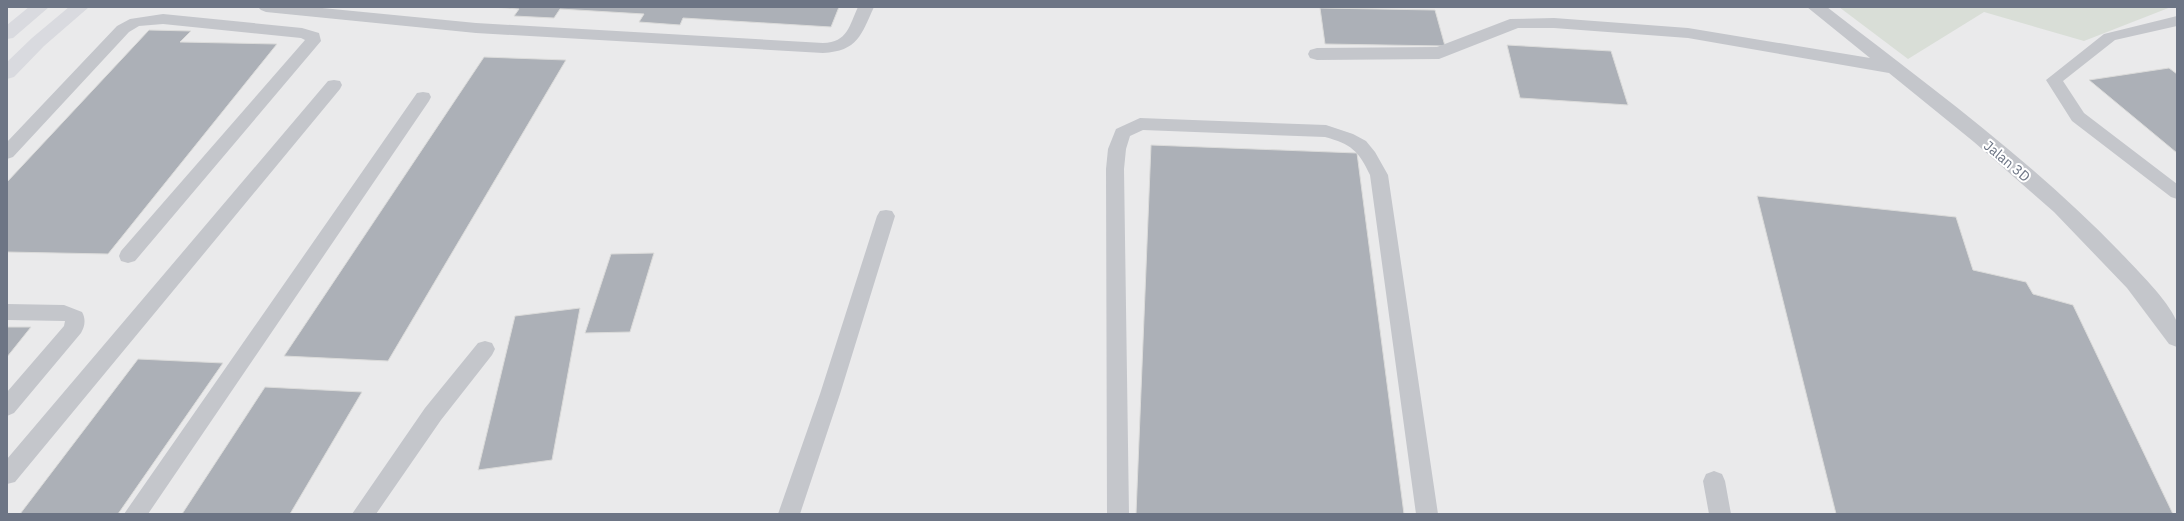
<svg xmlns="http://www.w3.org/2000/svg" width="2184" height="521" font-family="'IBM Plex Sans',sans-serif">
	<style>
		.built { fill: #eaeaeb }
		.green { fill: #d9ded7 }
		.building { fill: #acb0b7; stroke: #dbdbda }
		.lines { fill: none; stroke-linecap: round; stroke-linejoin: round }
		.lane { fill: #c4c6cb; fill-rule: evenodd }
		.street { fill: #c4c6cb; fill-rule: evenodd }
		.secondary { fill: #d9dadf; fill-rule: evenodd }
		.labels { text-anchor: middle; stroke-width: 4; stroke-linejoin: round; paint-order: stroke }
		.street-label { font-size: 14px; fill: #6d7585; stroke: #fff }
	</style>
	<rect width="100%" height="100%" fill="#f9f9f8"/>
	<path class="built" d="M 7,7 L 2177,7 L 2177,514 L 7,514 Z"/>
	<path class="green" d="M 1839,7 L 2171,7 L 2084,41 L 1984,12 L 1908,59 Z"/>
	<path class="building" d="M 492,7 L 839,7 L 831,27 L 683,18 L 680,25 L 639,22 L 644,14 L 560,9 L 554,18 L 514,16 L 519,9 Z
		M 1320,8 L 1435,10 L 1445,46 L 1325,44 Z
		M 149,30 L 191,31 L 180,42 L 277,44 L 108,254 L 7,252 L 7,182 Z
		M 1507,45 L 1611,51 L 1628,105 L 1520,98 Z
		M 484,57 L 566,60 L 388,361 L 284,356 Z
		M 2169,68 L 2177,74 L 2177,153 L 2089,80 Z
		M 1151,145 L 1357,153 L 1404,514 L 1136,514 Z
		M 1757,196 L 1956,217 L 1973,270 L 2026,282 L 2033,294 L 2073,305 L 2173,514 L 1836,514 Z
		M 654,253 L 630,332 L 585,333 L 611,254 Z
		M 580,308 L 552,460 L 478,470 L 515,316 Z
		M 7,327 L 31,327 L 7,357 Z
		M 138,359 L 223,363 L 118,514 L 20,514 Z
		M 265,387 L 362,392 L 290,514 L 182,514 Z"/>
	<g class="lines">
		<path class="lane" d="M 258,7 L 312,7 L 476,23 L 823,43 C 848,42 849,26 858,7 L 874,7 C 861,35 858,51 823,53 L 476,33 L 266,12 L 261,10 Z
			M 163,14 L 302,28 L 319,33 L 321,41 L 135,261 L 128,263 L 121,261 L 119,256 L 121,251 L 305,40 L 301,38 L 163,24 L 139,26 L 129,32 L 13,157 L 7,159 L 7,142 L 117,26 L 130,19 Z
			M 2177,16 L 2177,26 L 2115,40 L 2063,81 L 2084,113 L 2177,184 L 2177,199 L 2171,197 L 2072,121 L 2046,80 L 2104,34 Z
			M 334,80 L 340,81 L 342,85 L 340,89 L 15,482 L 7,484 L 7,459 L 328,81 Z
			M 423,92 L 429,93 L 431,97 L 429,101 L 148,514 L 124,514 L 417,93 Z
			M 1140,118 L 1326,125 L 1353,134 L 1366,141 L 1375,152 L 1388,175 L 1438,514 L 1416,514 L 1370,175 C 1359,151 1351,144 1325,137 L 1143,130 L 1130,136 L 1126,149 L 1124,169 L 1129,514 L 1107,514 L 1106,169 L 1108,149 L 1116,129 Z
			M 886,210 L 892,211 L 895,216 L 840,394 L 800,514 L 778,514 L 820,394 L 877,216 L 880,211 Z
			M 7,304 L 64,305 L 82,312 C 86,319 85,326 81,333 L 14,413 L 7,416 L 7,392 L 64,326 L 65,321 L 7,320 Z
			M 485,341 L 492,343 L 495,349 L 492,355 L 441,420 L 376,514 L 352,514 L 425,408 L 478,343 Z
			M 1714,471 L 1722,474 L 1725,481 L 1731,514 L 1709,514 L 1703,481 L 1706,474 Z"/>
		<path class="street" d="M 1807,7 L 1827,7 C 1928,85 2032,161 2120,252 C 2136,269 2167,299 2176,320 C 2179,327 2177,340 2177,347 L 2169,344 L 2127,288 L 2054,212 L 1974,142 L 1889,73 L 1688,38 L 1554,28 L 1518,28 L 1439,59 L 1317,60 L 1310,58 L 1308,54 L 1310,50 L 1317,48 L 1437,47 L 1510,19 L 1554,18 L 1688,28 L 1870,58 Z"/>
		<path class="secondary" d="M 29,7 L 49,7 L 13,38 L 7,39 L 7,25 Z
			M 69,7 L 89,7 L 44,46 L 14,77 L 7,79 L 7,62 L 32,38 Z"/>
	</g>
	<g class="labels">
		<g class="street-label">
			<text transform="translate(2007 161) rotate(40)" y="5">Jalan 3D</text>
		</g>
	</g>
	<rect width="2184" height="521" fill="none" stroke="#6d7585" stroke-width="16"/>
</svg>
